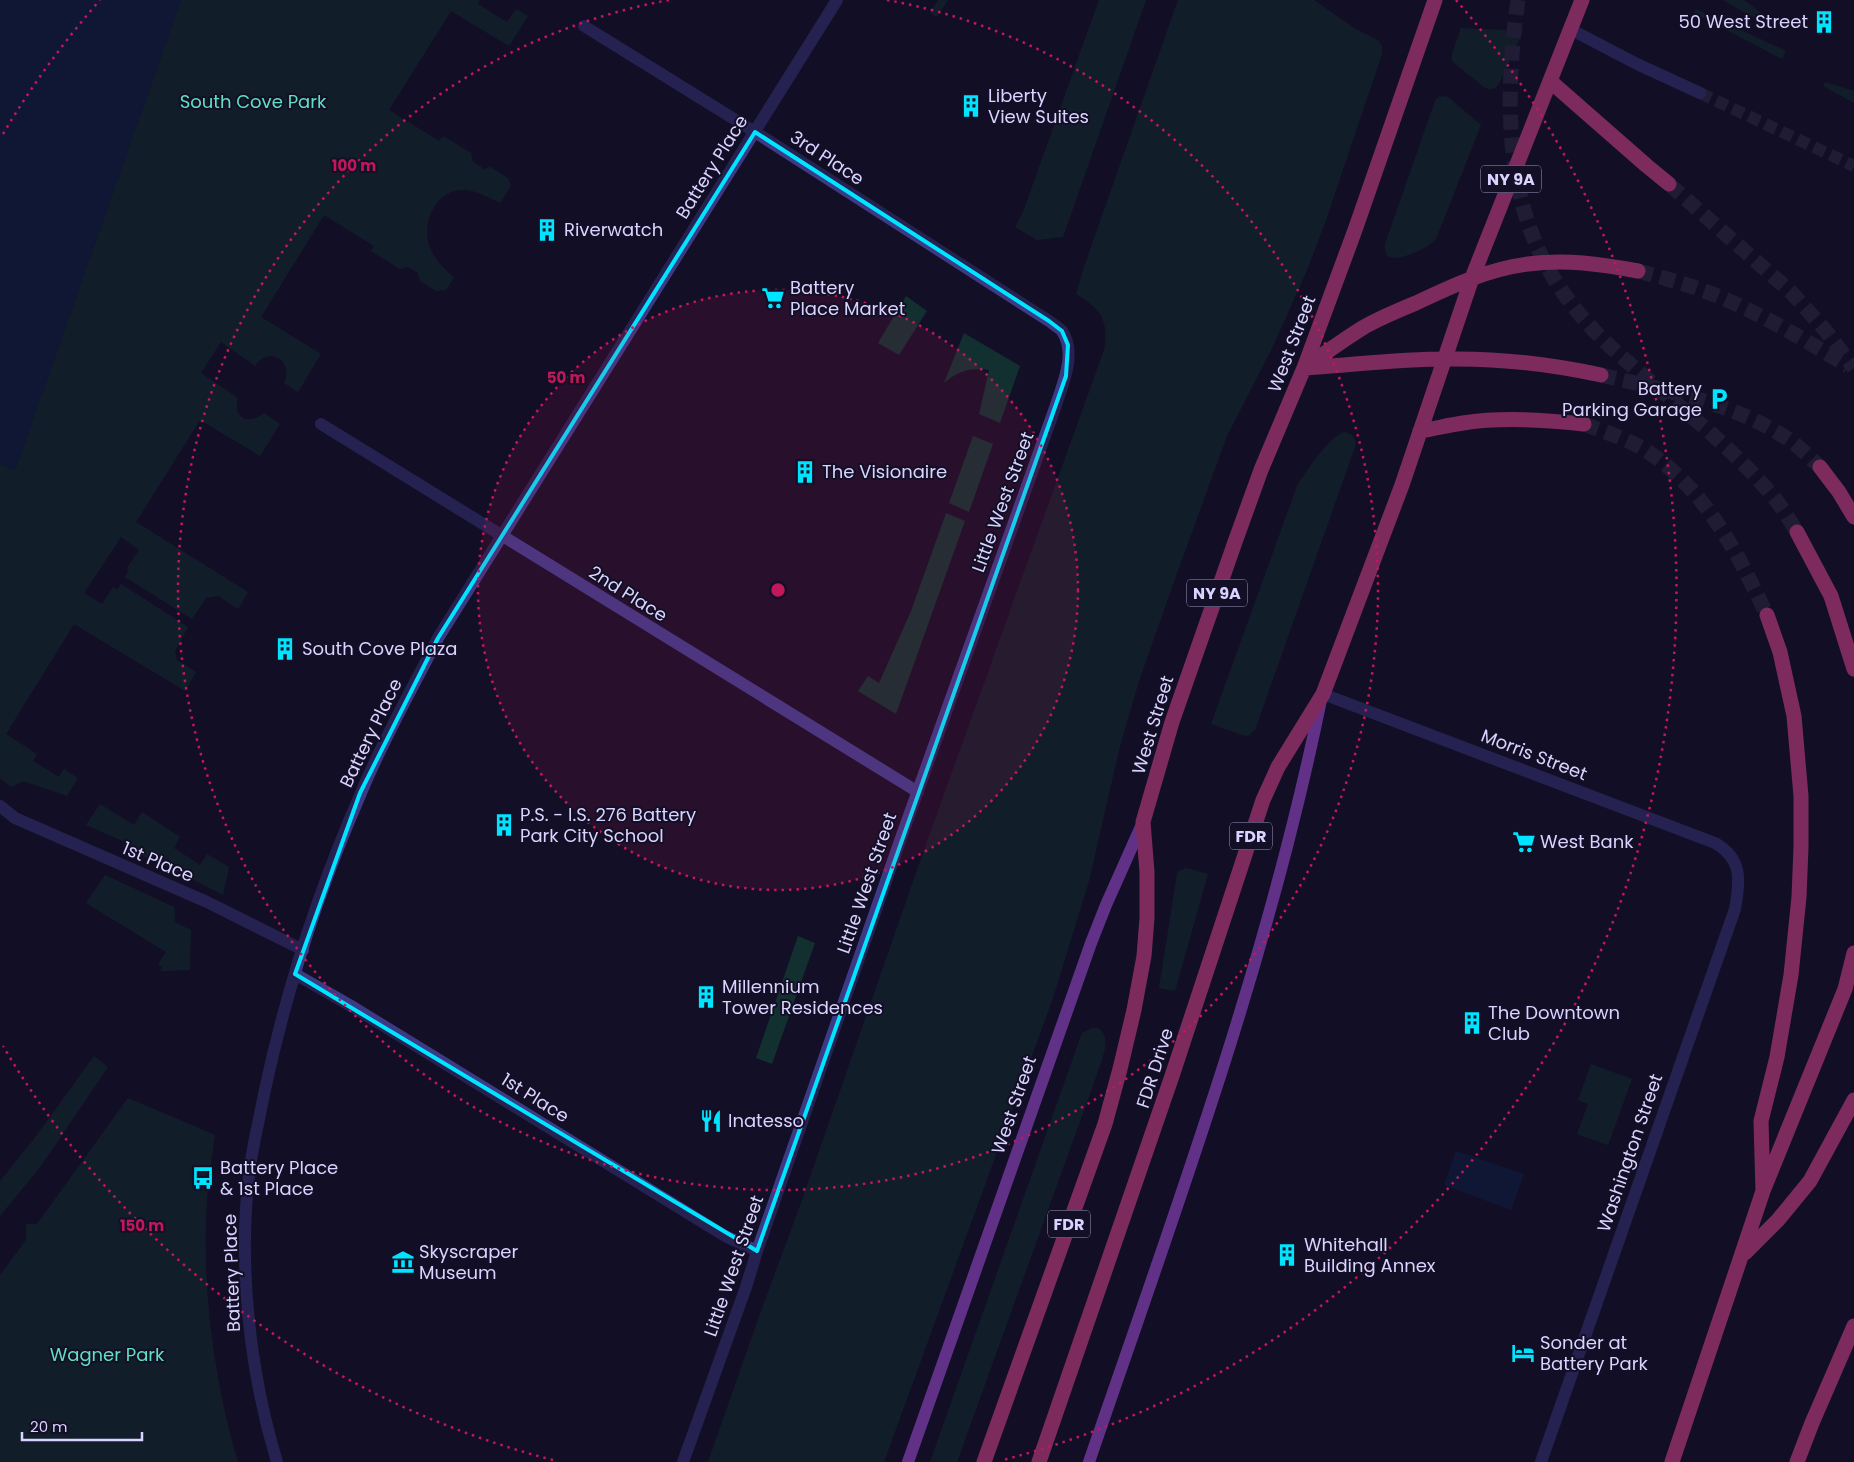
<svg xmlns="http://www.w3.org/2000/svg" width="1854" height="1462" font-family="Poppins,sans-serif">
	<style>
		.green { fill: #12302f }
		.water { fill: #0c2248 }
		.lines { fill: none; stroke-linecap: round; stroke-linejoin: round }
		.minor-tunnel { stroke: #312d47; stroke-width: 12; stroke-dasharray: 12 6; stroke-linecap: butt }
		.highway-tunnel { stroke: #312d47; stroke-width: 15; stroke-dasharray: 15 8; stroke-linecap: butt }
		.minor { stroke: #3d3a85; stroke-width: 12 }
		.major { stroke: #c25bff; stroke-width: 12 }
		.highway { stroke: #ff4fa3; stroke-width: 15 }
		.marked { fill: none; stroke: #00e5ff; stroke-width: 4; stroke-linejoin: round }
		.ring { fill: none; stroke: #c2185b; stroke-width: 2.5; stroke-dasharray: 2.5 5 }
		.labels { text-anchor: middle; stroke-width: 4; stroke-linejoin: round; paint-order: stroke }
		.shield { fill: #130f26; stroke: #9e99be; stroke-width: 1 }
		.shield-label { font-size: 16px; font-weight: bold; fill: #d9d4ff }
		.poi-label { font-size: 18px; fill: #d9d4ff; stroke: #130f26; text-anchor: start }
		.park-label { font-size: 18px; fill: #5fe0c0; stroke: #130f26 }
		.street-label { font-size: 18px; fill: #d9d4ff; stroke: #130f26 }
		.centre { fill: #c2185b; stroke: #130f26; stroke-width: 2.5 }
		.ring-label { font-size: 15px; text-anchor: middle; font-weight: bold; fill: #c2185b; stroke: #130f26; stroke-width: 4; stroke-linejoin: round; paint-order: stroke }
	</style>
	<rect width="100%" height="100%" fill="#130f26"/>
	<path class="green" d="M 181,0 L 480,0 L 478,4 L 507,22 L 516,9 L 528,16 L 509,46 L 451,11 L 389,110 L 439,141 L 443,136 L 471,153 L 473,162 L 484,169 L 490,167 L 508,178 L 511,186 L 500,203 C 490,198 479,192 468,190 C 437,186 420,222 430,248 C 435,260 444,269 454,277 L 446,290 L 436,291 L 420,281 L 418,273 L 408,267 L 400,269 L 371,251 L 374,246 L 324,215 L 261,317 L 321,354 L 298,392 L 284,383 C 294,360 269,345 255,366 L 221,342 L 201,373 L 238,398 C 232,418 249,426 264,413 L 280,424 L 260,456 L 200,420 L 136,522 L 248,592 L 238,609 L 218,596 L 206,598 L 192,619 L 125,577 L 129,570 L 127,568 L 139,550 L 121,537 L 84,593 L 102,604 L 113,587 L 117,590 L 121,584 L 188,627 L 175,651 L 177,660 L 196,672 L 185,691 L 74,624 L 6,734 L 37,754 L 33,761 L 59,777 L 64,769 L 78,778 L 67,796 L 23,781 L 11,787 L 0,778 L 0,464 L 15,470 Z
		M 938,0 L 948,0 L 937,17 L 930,13 Z
		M 1099,0 L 1146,0 L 1063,237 L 1037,240 L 1015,227 L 1023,212 Z
		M 1178,0 L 1314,0 L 1354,28 L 1379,41 L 1382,46 L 1382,54 L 1326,220 L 1307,270 L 1274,344 L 1227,436 L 1176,576 L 1139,681 L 1120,746 L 1089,881 L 1053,998 L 884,1462 L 708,1462 L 760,1314 L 802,1200 L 923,853 L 1104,350 C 1109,320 1101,309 1076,294 L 1084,267 Z
		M 1723,0 L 1744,0 L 1773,22 L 1770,27 Z
		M 1696,9 L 1786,51 L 1782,59 L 1694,13 Z
		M 1461,28 L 1523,31 L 1499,84 C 1495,89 1492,90 1485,88 L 1452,61 L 1452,54 Z
		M 1825,82 L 1854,91 L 1854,103 L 1823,86 Z
		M 1444,96 L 1448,97 L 1481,125 L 1436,239 C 1430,247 1398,263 1388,256 C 1385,253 1385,248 1385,244 L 1435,101 L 1438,97 Z
		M 906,296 L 927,311 L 899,355 L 878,343 Z
		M 964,333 L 1020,366 L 1000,423 L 979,414 L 989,370 C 971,367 958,371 944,383 Z
		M 1345,432 C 1352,434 1355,437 1356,444 L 1255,730 L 1248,736 L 1242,735 L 1211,724 L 1297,486 C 1305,473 1330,435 1345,432 Z
		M 973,436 L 993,444 L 969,512 L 949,503 Z
		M 946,513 L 965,521 L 896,714 L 858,691 L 868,676 L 879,683 L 911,611 Z
		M 100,804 L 134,825 L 142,812 L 180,837 L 174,848 L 200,865 L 207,854 L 229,867 L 223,895 L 178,872 L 123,847 L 125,842 L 86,825 Z
		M 1186,868 L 1208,874 L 1175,991 L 1159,988 L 1177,874 L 1179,871 Z
		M 105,875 L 174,907 L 175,922 L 191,930 L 190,970 L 160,971 L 162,967 L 158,964 L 166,952 L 86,903 Z
		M 798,936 L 815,943 L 772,1064 L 756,1058 Z
		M 1092,1028 L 1098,1028 C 1111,1037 1104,1051 1101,1063 L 957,1462 L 930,1462 L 1082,1033 Z
		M 94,1056 L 108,1067 L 41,1166 L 0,1216 L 0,1181 L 34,1139 Z
		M 1591,1064 L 1632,1079 L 1608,1145 L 1577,1134 L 1588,1104 L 1578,1100 Z
		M 128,1098 L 215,1135 C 212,1156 209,1178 207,1199 C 201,1284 214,1381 238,1462 L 0,1462 L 0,1275 L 26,1240 L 26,1224 L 37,1224 Z"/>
	<path class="water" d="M 0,0 L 181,0 L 15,470 L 0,464 Z
		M 1456,1151 L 1524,1174 L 1511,1210 L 1444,1185 Z"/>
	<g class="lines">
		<path class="minor-tunnel" d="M 1700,93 L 1854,166"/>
		<path class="highway-tunnel" d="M 1518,0 C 1507,76 1504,166 1534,239 C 1550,280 1580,319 1613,349 C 1667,398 1729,442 1776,500 C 1784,510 1790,521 1797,532
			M 1669,184 L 1792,293 L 1825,330 L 1854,368
			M 1638,271 C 1664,278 1690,285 1715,295 C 1762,314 1805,340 1848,366
			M 1601,375 C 1664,390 1730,402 1785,437 C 1798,445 1809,457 1820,467
			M 1584,424 C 1605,432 1628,439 1647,451 C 1706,490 1738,554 1767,615"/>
		<path class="minor" d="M 584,26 L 755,132 L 1049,321 C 1053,324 1059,328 1062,331 C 1077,353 1063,383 1056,405 L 901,838 L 757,1251 L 746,1287 L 683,1462
			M 1570,29 L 1637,64 L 1700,93
			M 321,424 L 918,792
			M 1323,694 L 1715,843 C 1743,859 1740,881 1735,909 L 1541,1462
			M 0,806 L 15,818 L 207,902 L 303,950
			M 295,974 L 353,1007 L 725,1236 L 757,1251
			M 277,1462 C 250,1373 238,1267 249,1175 C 252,1148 259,1121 264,1094 C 286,991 319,889 361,793 C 383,740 412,689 438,638 L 837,0"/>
		<path class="major" d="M 908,1462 L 1091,943 L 1106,905 L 1143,822
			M 1089,1462 C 1175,1211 1268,961 1321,700"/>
		<path class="highway" d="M 1550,81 L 1647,166 L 1669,184
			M 1304,368 C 1324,354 1343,340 1364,327 C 1380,318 1399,310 1416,303 C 1452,286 1488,269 1528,264 C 1566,259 1600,264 1638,271
			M 1305,368 C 1352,365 1399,359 1446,359 C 1499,358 1550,364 1601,375
			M 1420,431 C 1434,429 1448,425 1463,423 C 1503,417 1544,420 1584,424
			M 1820,467 L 1839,492 L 1854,517
			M 1797,532 L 1831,596 L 1854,669
			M 1763,1191 L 1761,1121 L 1777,1057 L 1791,975 L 1799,897 L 1801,847 L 1801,796 L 1794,716 L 1780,652 L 1767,615
			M 1745,1253 L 1778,1220 L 1810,1181 L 1854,1100
			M 984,1462 L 1105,1124 L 1120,1069 L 1134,1010 L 1144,956 L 1147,918 L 1147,872 L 1143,822 L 1172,722 L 1235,542 L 1261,470 L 1304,368 L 1355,230 L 1435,0
			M 1039,1462 L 1172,1076 L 1263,800 L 1278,767 L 1323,694 L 1402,485 L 1472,278 L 1582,0
			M 1672,1462 L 1763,1191 L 1845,989 L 1854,953
			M 1797,1462 L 1812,1423 L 1854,1326"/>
	</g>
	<path d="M0 0H1854V1462H0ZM 755,132 L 1049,321 L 1062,331 L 1068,345 L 1066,376 L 757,1251 L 295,974 L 360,793 L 438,638 Z" fill="#130f26" fill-opacity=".55" fill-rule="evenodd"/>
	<path class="marked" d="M 755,132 L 1049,321 L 1062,331 L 1068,345 L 1066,376 L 757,1251 L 295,974 L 360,793 L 438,638 Z"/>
	<circle cx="778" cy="590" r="300" fill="#c2185b" fill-opacity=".12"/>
	<g class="ring">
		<circle cx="778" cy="590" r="300"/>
		<path d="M887 0A600 600 0 1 1 669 0"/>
		<path d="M553 1460A899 899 0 0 1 3 1046M3 134A899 899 0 0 1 100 0M1456 0A899 899 0 0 1 1003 1460"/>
	</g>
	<defs>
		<symbol id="building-bare" viewBox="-9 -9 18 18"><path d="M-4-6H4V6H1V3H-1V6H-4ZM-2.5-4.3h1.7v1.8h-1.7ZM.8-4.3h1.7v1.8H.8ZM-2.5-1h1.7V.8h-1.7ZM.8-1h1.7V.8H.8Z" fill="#00e5ff" stroke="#130f26" stroke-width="2.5" paint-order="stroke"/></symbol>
		<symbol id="supermarket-bare" viewBox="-9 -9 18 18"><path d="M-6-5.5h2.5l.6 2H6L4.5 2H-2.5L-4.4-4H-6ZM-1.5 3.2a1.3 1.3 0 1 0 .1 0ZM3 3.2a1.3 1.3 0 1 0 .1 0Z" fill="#00e5ff" stroke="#130f26" stroke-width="2.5" paint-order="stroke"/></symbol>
		<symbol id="parking-bare" viewBox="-9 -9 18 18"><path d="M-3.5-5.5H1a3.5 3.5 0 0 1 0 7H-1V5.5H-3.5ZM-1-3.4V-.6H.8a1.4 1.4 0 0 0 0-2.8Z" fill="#00e5ff" stroke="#130f26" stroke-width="2.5" paint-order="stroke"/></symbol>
		<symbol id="restaurant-bare" viewBox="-9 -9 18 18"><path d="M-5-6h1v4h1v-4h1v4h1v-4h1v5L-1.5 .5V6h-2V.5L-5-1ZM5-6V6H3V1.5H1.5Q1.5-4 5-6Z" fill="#00e5ff" stroke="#130f26" stroke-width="2.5" paint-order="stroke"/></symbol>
		<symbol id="bus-bare" viewBox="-9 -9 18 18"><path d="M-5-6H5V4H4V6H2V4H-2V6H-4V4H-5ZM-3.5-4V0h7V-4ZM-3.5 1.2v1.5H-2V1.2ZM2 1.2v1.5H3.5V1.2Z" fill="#00e5ff" stroke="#130f26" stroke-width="2.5" paint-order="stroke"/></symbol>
		<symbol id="museum-bare" viewBox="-9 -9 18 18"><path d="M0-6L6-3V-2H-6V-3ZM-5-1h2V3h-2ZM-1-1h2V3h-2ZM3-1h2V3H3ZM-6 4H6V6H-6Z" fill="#00e5ff" stroke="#130f26" stroke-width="2.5" paint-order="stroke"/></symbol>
		<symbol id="hotel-bare" viewBox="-9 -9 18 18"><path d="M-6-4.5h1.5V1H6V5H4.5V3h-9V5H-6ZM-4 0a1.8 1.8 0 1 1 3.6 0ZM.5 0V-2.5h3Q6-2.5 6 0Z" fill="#00e5ff" stroke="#130f26" stroke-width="2.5" paint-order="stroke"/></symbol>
	</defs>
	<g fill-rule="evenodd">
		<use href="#building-bare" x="1808" y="6" width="32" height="32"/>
		<use href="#building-bare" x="955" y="90" width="32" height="32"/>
		<use href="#building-bare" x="531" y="214" width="32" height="32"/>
		<use href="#supermarket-bare" x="757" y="282" width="32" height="32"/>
		<use href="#parking-bare" x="1703" y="383" width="32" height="32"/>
		<use href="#building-bare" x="789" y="456" width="32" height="32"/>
		<use href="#building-bare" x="269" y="633" width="32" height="32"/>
		<use href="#building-bare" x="488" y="809" width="32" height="32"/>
		<use href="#supermarket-bare" x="1508" y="826" width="32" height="32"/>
		<use href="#building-bare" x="690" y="981" width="32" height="32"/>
		<use href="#building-bare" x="1456" y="1007" width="32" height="32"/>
		<use href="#restaurant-bare" x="695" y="1105" width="32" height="32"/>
		<use href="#bus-bare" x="187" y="1162" width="32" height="32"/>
		<use href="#building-bare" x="1271" y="1239" width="32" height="32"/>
		<use href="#museum-bare" x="387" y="1246" width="32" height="32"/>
		<use href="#hotel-bare" x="1507" y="1337" width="32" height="32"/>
	</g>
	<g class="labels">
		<g class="shield">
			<rect x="1481" y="165.5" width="60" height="27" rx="4"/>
			<rect x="1187" y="579.5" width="60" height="27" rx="4"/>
			<rect x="1230" y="822.5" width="42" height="27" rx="4"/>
			<rect x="1048" y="1210.5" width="42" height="27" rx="4"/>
		</g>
		<g class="shield-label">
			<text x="1511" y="185">NY 9A</text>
			<text x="1217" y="599">NY 9A</text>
			<text x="1251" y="842">FDR</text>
			<text x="1069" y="1230">FDR</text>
		</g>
		<g class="poi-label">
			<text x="1808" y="28" text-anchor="end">50 West Street</text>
			<text x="988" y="102">Liberty<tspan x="988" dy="21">View Suites</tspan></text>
			<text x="564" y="236">Riverwatch</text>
			<text x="790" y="294">Battery<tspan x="790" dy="21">Place Market</tspan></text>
			<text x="1702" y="395" text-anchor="end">Battery<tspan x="1702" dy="21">Parking Garage</tspan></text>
			<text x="822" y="478">The Visionaire</text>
			<text x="302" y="655">South Cove Plaza</text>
			<text x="520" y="821">P.S. - I.S. 276 Battery<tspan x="520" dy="21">Park City School</tspan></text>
			<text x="1540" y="848">West Bank</text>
			<text x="722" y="993">Millennium<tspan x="722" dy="21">Tower Residences</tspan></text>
			<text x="1488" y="1019">The Downtown<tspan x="1488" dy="21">Club</tspan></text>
			<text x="728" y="1127">Inatesso</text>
			<text x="220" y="1174">Battery Place<tspan x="220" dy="21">&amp; 1st Place</tspan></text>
			<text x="1304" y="1251">Whitehall<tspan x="1304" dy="21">Building Annex</tspan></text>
			<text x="419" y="1258">Skyscraper<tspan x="419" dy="21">Museum</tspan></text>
			<text x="1540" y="1349">Sonder at<tspan x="1540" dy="21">Battery Park</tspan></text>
		</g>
		<g class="park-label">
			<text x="253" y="108">South Cove Park</text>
			<text x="107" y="1361">Wagner Park</text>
		</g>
		<g class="street-label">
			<text transform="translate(827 158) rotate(33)" y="6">3rd Place</text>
			<text transform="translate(712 167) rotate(-58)" y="6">Battery Place</text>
			<text transform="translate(1292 344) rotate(-69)" y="6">West Street</text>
			<text transform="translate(1003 502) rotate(-70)" y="6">Little West Street</text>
			<text transform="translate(628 594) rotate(32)" y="6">2nd Place</text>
			<text transform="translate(1153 725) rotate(-73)" y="6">West Street</text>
			<text transform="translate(371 733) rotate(-64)" y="6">Battery Place</text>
			<text transform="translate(1534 755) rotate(21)" y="6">Morris Street</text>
			<text transform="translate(158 862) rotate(23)" y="6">1st Place</text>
			<text transform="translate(867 883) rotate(-71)" y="6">Little West Street</text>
			<text transform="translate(1155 1068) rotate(-72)" y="6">FDR Drive</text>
			<text transform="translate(535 1098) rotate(32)" y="6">1st Place</text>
			<text transform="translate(1014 1105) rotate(-71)" y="6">West Street</text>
			<text transform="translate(1630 1153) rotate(-71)" y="6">Washington Street</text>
			<text transform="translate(734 1266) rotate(-71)" y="6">Little West Street</text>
			<text transform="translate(232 1273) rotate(-92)" y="6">Battery Place</text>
		</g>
	</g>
	<circle cx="778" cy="590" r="8" class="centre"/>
	<g class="ring-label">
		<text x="354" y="171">100 m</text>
		<text x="566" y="383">50 m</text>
		<text x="142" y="1231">150 m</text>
	</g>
	<path d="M22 1432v8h120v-8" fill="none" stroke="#d9d4ff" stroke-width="2.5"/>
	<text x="30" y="1432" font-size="15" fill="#d9d4ff" stroke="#130f26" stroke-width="4" paint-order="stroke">20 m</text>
</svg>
